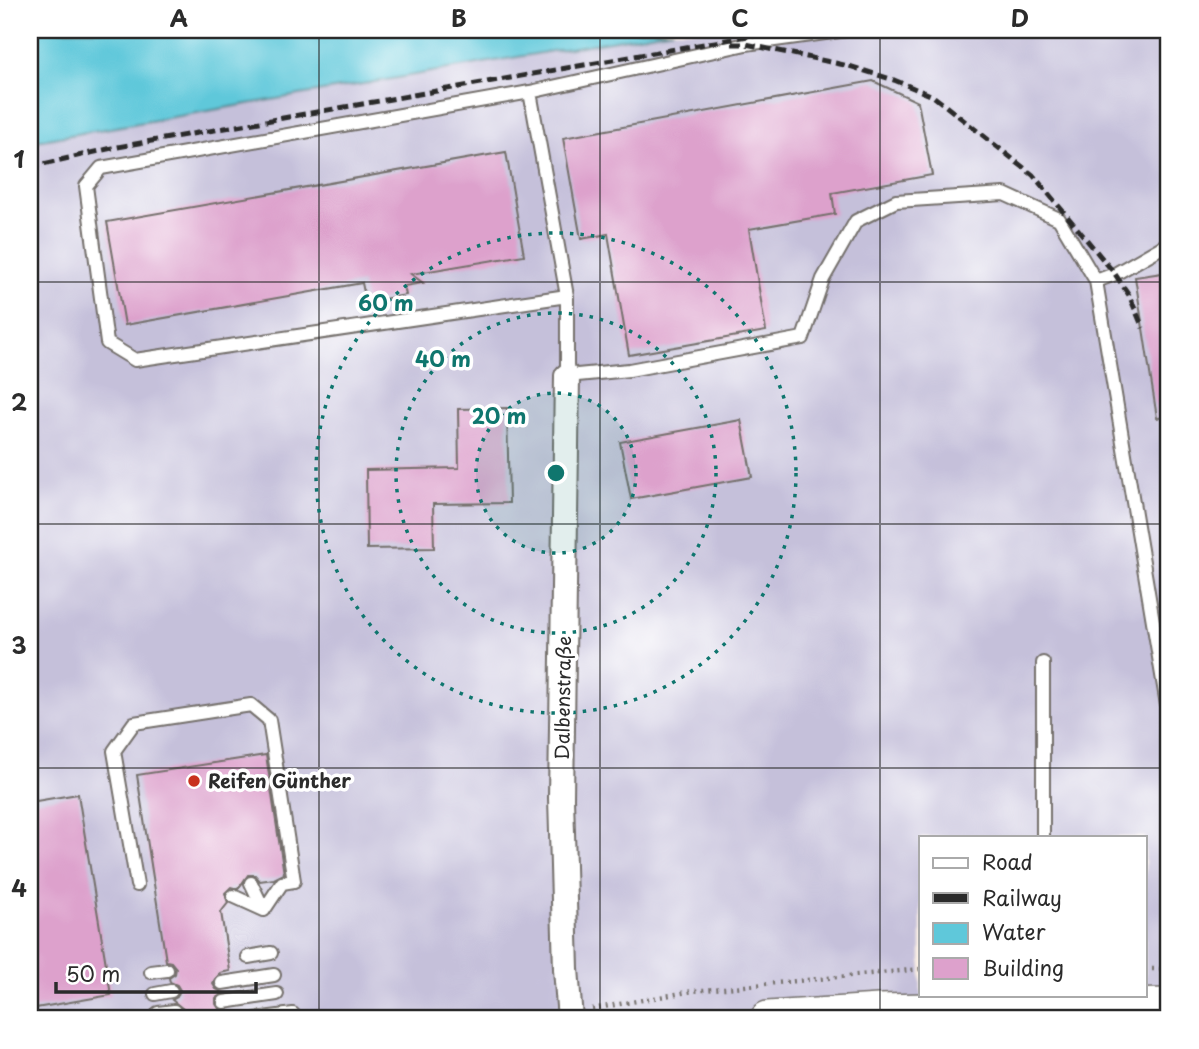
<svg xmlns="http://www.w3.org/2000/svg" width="1199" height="1049" font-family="'Playpen Sans',sans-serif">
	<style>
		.industrial { fill: #c5c0da; fill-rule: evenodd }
		.water { fill: #5fc8da; stroke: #457a82; stroke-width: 2 }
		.building { fill: #dda1cc }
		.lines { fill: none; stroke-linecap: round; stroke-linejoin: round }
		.lane-casing { stroke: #74706c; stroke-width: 16 }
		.street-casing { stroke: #74706c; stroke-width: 28 }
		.secondary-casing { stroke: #74706c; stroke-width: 38 }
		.path { stroke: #74706c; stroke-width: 4.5; stroke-dasharray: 2 5; stroke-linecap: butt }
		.lane { stroke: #fff; stroke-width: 12 }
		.street { stroke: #fff; stroke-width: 24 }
		.secondary { stroke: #fff; stroke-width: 35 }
		.rail { stroke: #2b2b2b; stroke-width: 5; stroke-dasharray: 10 5; stroke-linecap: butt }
		.grid { fill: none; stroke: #2b2b2b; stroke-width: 2; stroke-opacity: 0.55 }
		.ring { fill: none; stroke: #0f766e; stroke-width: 3.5; stroke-dasharray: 3.5 7 }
		.poi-dot { fill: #c8321e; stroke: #fff; stroke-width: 2.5 }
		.labels { text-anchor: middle; stroke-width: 7; stroke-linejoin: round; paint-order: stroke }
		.street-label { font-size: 19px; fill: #2b2b2b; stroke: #fff }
		.poi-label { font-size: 19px; font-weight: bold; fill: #2b2b2b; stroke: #fff; text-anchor: start }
		.centre { fill: #0f766e; stroke: #fff; stroke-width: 3.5 }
		.ring-label { font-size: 21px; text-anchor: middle; font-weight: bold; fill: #0f766e; stroke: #fff; stroke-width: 7; stroke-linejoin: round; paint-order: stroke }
		.neatline { fill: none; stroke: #2b2b2b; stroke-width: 2.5 }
		.grid-label { font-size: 23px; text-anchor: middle; font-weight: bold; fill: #2b2b2b }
	</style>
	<rect width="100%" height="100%" fill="#fff"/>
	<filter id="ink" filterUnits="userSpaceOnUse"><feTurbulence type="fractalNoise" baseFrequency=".0143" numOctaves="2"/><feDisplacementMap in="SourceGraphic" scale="14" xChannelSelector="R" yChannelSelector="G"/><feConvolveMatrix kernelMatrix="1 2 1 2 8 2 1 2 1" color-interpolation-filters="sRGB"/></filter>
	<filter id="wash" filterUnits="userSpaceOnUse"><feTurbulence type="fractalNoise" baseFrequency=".00686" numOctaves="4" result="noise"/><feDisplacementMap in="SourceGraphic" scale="28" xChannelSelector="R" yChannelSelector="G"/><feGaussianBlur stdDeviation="1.57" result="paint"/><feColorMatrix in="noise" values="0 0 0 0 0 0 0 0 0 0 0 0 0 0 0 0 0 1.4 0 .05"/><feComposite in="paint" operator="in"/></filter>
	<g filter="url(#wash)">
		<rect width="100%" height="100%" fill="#fbf0e4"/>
		<path class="industrial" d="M 673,30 L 1169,30 L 1169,1019 L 30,1019 L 30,142 ZM 921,837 L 1145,837 L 1145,995 L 921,995 Z"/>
		<path class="water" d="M 30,30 L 673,30 L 30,142 Z"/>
		<g id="blocks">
			<path class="building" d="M 873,81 L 918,102 L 932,175 L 832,193 L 835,214 L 749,229 L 766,331 L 629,355 L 608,234 L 581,239 L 563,138 Z
				M 506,152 L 524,255 L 411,274 L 423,283 L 404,286 L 406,295 L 366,302 L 362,283 L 125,325 L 107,222 Z
				M 1169,272 L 1169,417 L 1157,418 L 1135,277 Z
				M 507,408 L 509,503 L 433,504 L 434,548 L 367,549 L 366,470 L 459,468 L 458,409 Z
				M 741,420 L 752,477 L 631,499 L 620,442 Z
				M 266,755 L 284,874 L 274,879 L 260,881 L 255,875 L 248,875 L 238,889 L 231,887 L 225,893 L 228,903 L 221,912 L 230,971 L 220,973 L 213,984 L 216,989 L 223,993 L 216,998 L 216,1004 L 220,1010 L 226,1011 L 226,1014 L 176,1019 L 182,1015 L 183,1009 L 172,1000 L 177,997 L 180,990 L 177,985 L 170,982 L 169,978 L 175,974 L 176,968 L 171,962 L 166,961 L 137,775 Z
				M 78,794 L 111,995 L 30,1009 L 30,802 Z"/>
		</g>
	</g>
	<g filter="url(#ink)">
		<use href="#blocks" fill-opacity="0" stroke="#74706c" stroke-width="2"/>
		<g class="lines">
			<defs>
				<path id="lane" d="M 530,92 L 567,296 L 567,376 L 629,370 L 803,338 L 823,279 L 856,221 L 896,201 L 1004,194 L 1059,219 L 1096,281 L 1169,717
					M 1096,281 L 1115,274 L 1169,243
					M 567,296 L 135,360 L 107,343 L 86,186 L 101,168 L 530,92 L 746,44 L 847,30
					M 1043,837 L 1043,663
					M 251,883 L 264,910
					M 137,885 L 114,751 L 134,723 L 251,705 L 269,720 L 294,881 L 282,883 L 264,910
					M 233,896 L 264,910
					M 248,957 L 271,953
					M 151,972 L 167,970
					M 222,983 L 274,975
					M 155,994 L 171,991
					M 224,1002 L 277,994
					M 158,1013 L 174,1011
					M 256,1019 L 293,1014"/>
				<path id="street" d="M 567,376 L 561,798 L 566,969 L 570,1019"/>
				<path id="secondary" d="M 768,1019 L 879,1012 L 1169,1006"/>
			</defs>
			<use href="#lane" class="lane-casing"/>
			<use href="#street" class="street-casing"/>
			<use href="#secondary" class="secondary-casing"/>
			<path class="path" d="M 1145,969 L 1169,969
				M 592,1009 L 693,991 L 921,969
				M 529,1019 L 545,1017"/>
			<use href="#lane" class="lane"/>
			<use href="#street" class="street"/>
			<use href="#secondary" class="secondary"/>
			<path class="rail" d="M 732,44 L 746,44 L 849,66 L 894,80 L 933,96 L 1033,175 L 1115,274 L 1129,295 L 1143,328
				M 30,167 L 112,148 L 783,30"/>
		</g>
	</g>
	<path class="grid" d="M 319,30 L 319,1019M 600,30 L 600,1019M 880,30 L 880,1019M 30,282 L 1169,282M 30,524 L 1169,524M 30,768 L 1169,768"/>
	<circle cx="556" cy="473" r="80" fill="#0f766e" fill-opacity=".12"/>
	<g class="ring">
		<circle cx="556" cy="473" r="80"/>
		<circle cx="556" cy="473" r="160"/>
		<circle cx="556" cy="473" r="240"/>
	</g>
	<circle class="poi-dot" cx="194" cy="781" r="7"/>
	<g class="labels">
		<g class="street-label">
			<text transform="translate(563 698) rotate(-89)" y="7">Dalbenstraße</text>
		</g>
		<g class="poi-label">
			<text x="208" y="788">Reifen Günther</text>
		</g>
	</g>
	<circle cx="556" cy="473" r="10" class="centre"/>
	<g class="ring-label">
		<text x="386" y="311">60 m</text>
		<text x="443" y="367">40 m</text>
		<text x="499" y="424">20 m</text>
	</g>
	<rect width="1199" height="1049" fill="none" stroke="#fff" stroke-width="77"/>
	<rect x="919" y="836" width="228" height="161" fill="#ffffff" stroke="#aaaaaa" stroke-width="2"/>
	<rect x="933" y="858" width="35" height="10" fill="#ffffff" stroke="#aaaaaa" stroke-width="2"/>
	<text x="982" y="870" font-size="21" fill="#2b2b2b">Road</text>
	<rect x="933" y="893" width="35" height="10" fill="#2b2b2b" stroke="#aaaaaa" stroke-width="2"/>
	<text x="982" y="906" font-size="21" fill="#2b2b2b">Railway</text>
	<rect x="933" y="923" width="35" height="21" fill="#5fc8da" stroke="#aaaaaa" stroke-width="2"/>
	<text x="982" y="940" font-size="21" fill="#2b2b2b">Water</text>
	<rect x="933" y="958" width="35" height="21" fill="#dda1cc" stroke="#aaaaaa" stroke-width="2"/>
	<text x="982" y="976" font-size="21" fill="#2b2b2b">Building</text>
	<path d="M56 982v10h200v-10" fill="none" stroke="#2b2b2b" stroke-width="3.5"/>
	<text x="66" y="982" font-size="21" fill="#2b2b2b" stroke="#ffffff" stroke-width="5" paint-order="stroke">50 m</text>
	<rect x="38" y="38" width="1122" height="972" class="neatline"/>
	<g class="grid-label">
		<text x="179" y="27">A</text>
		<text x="459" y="27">B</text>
		<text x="740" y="27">C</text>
		<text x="1020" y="27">D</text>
		<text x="19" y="168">1</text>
		<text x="19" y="411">2</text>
		<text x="19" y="654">3</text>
		<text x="19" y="897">4</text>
	</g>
</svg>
